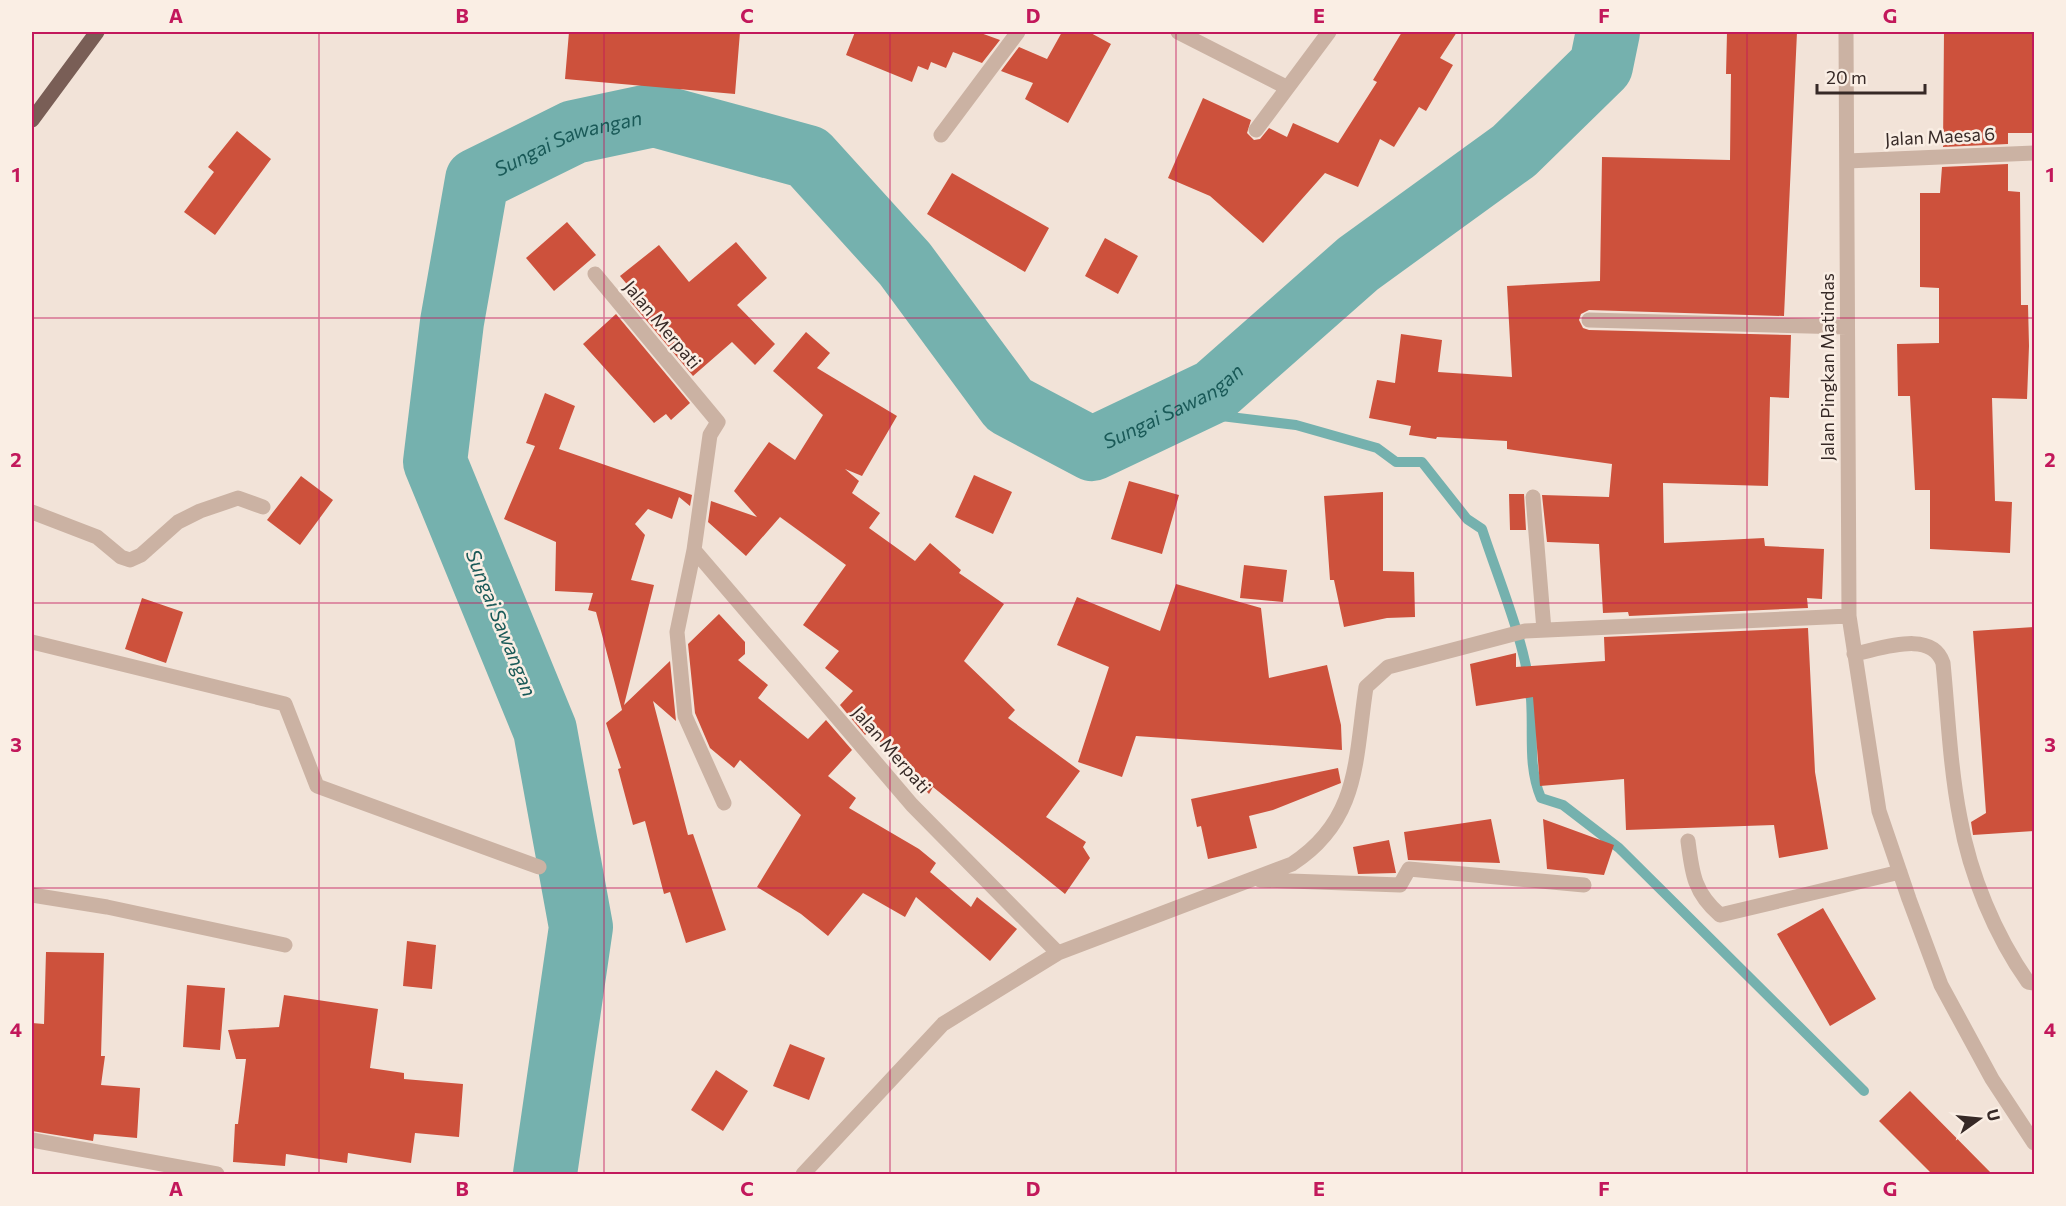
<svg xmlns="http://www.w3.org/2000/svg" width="2066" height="1206" font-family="Commissioner,sans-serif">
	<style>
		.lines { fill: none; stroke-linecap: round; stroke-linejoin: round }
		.stream { stroke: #75b1ae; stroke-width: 10 }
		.river { stroke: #75b1ae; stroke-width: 64 }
		.building { fill: #cd513c }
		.minor { stroke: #cbb2a3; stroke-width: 15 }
		.major { stroke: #795e56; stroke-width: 15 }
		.grid { fill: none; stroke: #c2185b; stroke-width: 1.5; stroke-opacity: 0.55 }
		.labels { text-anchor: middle; stroke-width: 5; stroke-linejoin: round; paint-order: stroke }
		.street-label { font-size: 18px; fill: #362926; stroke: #faeee4 }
		.water-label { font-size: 20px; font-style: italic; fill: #195957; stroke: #faeee4 }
		.neatline { fill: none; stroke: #c2185b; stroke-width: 2 }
		.grid-label { font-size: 20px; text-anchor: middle; font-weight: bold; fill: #c2185b }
	</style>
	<rect width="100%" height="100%" fill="#f2e3d8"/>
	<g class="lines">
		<path class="stream" d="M 1172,410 L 1296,425 L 1377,448 L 1396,462 L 1422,462 L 1467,519 L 1482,529 C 1499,581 1522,634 1530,688 C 1535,725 1526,763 1541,798 L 1563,805 L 1619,848 L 1864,1091"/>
		<path class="river" id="s1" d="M 545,1174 L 581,927 L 545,730 L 435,462 L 452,322 L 477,180 L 574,132 L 654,115 L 808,157 L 905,264 L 1009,405 L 1092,449 L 1214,391 L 1358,264 L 1514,151 L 1601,66 L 1608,32"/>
	</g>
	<path class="building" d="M 569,32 L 740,32 L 735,94 L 565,79 Z
		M 855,32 L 978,32 L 1000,40 L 982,63 L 953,52 L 946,68 L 931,62 L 928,70 L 918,66 L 912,82 L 846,55 Z
		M 1062,32 L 1089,32 L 1111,44 L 1068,123 L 1025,99 L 1033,83 L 1001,71 L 1019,47 L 1047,59 Z
		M 1402,32 L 1457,32 L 1440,58 L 1453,65 L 1426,111 L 1419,107 L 1394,147 L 1380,139 L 1358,187 L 1325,173 L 1263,243 L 1210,196 L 1168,178 L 1203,98 L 1251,120 L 1247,133 L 1254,140 L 1260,139 L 1269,128 L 1287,137 L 1293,123 L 1338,143 L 1377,82 L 1373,80 Z
		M 1727,32 L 1797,32 L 1784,316 L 1589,310 L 1581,314 L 1579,320 L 1583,328 L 1589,330 L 1791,335 L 1789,398 L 1770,397 L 1768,486 L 1663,483 L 1664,543 L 1764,538 L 1765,546 L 1824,549 L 1822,599 L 1807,598 L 1808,608 L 1629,616 L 1628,612 L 1603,613 L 1599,544 L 1547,542 L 1542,495 L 1609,497 L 1612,464 L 1507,449 L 1507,441 L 1437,437 L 1436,439 L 1409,435 L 1411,426 L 1369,418 L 1377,380 L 1395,383 L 1401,334 L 1442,340 L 1438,372 L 1512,377 L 1507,286 L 1600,281 L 1602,157 L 1730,160 L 1731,74 L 1726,74 Z
		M 1944,32 L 2034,32 L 2034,133 L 2008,133 L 2008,144 L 1943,147 Z
		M 237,131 L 271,159 L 215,235 L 184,212 L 214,172 L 208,167 Z
		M 2008,164 L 2008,191 L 2020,192 L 2021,305 L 2028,305 L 2029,346 L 2027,399 L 1992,398 L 1995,501 L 2012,502 L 2010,553 L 1930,549 L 1930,490 L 1915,490 L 1910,396 L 1898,396 L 1897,344 L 1939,343 L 1939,288 L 1920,287 L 1920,193 L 1940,193 L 1942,167 Z
		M 952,173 L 1049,228 L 1025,272 L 927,214 Z
		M 567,222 L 596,255 L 554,291 L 526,258 Z
		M 1105,238 L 1138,256 L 1118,294 L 1085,276 Z
		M 736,242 L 767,278 L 737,305 L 775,344 L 755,365 L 732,342 L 693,376 L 630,301 L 636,295 L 620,276 L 659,245 L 689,282 Z
		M 616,314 L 690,403 L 671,420 L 666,414 L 654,423 L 583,344 Z
		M 806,332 L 830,353 L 817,368 L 897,416 L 862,476 L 845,469 L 859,481 L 852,493 L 880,513 L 869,528 L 915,561 L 930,543 L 961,570 L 959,573 L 1004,604 L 964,661 L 1015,710 L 1008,718 L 1080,771 L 1046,817 L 1086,842 L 1083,847 L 1090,858 L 1065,894 L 933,787 L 929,794 L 870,731 L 865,735 L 840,705 L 853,691 L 825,668 L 839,651 L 803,625 L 846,565 L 780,517 L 746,556 L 708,522 L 711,501 L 757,517 L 734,491 L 769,442 L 795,460 L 823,415 L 773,371 Z
		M 545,393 L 575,406 L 559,449 L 692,495 L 690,506 L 679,497 L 672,519 L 648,509 L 635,524 L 645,535 L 631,580 L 654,585 L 624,705 L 670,661 L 676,721 L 653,701 L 688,835 L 693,834 L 726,930 L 686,943 L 670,892 L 664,894 L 645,821 L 633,825 L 618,769 L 621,768 L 606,723 L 622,710 L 596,612 L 588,610 L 593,593 L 555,591 L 556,542 L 504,519 L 535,446 L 526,443 Z
		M 974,475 L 1012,492 L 993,534 L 955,517 Z
		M 301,476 L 333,500 L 300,545 L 267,520 Z
		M 1129,481 L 1179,495 L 1162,554 L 1111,539 Z
		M 1383,492 L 1383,571 L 1414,572 L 1415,617 L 1387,618 L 1344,627 L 1334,580 L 1330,580 L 1324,496 Z
		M 1509,494 L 1524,494 L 1526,530 L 1510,530 Z
		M 1244,565 L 1287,570 L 1283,602 L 1240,598 Z
		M 1176,584 L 1261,608 L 1269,678 L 1327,665 L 1341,725 L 1342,750 L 1136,736 L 1122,777 L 1078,762 L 1109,667 L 1057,645 L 1077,597 L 1160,631 Z
		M 142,598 L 183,612 L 166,663 L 125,649 Z
		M 719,614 L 745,642 L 745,654 L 738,660 L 768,685 L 758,698 L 808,739 L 826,720 L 852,750 L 828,776 L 856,798 L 849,808 L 919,849 L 936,863 L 930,872 L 971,907 L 977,897 L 1017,929 L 990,961 L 916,897 L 905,917 L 863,893 L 828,936 L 801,914 L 757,887 L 801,815 L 740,760 L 734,768 L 710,748 L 695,713 L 688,644 Z
		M 2034,627 L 2034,831 L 1973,835 L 1971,822 L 1986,813 L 1973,631 Z
		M 1808,628 L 1815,772 L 1828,849 L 1779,858 L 1774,825 L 1626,830 L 1624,779 L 1540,786 L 1533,697 L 1476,706 L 1470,664 L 1516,653 L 1516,667 L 1605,661 L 1604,637 Z
		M 1338,768 L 1341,783 L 1273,810 L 1249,816 L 1257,848 L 1208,859 L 1201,826 L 1197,827 L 1191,799 Z
		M 1491,819 L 1500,863 L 1408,860 L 1404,832 Z
		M 1543,819 L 1614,845 L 1604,875 L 1547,869 Z
		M 1389,840 L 1396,873 L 1358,874 L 1353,847 Z
		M 1823,908 L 1876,999 L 1830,1026 L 1777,934 Z
		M 407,941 L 436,945 L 432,989 L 403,986 Z
		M 46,952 L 104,953 L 101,1056 L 105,1056 L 101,1085 L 140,1088 L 137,1138 L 94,1134 L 93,1141 L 32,1131 L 32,1023 L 44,1024 Z
		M 187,985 L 225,988 L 220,1050 L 183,1047 Z
		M 284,995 L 378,1009 L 370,1068 L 404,1073 L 404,1079 L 463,1084 L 459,1137 L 415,1133 L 411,1163 L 348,1153 L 347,1163 L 286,1154 L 285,1166 L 233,1162 L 235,1124 L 238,1124 L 246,1059 L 236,1059 L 228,1030 L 279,1027 Z
		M 790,1044 L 825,1058 L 809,1100 L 773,1086 Z
		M 716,1070 L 748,1091 L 723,1131 L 691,1110 Z
		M 1910,1091 L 1992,1174 L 1932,1174 L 1879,1121 Z"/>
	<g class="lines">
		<path class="minor" d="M 1178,32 L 1286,87
			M 1846,32 L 1849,616 L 1879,811 L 1909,899 L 1941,985 L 1992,1079 L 2034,1143
			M 1256,130 L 1329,32
			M 941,135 L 1018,32
			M 1847,161 L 2034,153
			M 595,274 L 718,422 L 710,435 L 694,550 L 912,805 L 1058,953
			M 1589,320 L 1847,327
			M 1533,497 L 1544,630
			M 32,512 L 97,537 L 121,557 L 130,560 L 141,555 L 178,522 L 200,511 L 238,498 L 263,507
			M 694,550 L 677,632 L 685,716 L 724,803
			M 32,642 L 285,704 L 317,786 L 539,867
			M 1854,654 C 1881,649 1932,629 1943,663 C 1948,714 1950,767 1960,818 C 1970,875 1995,935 2028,982 L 2034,983
			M 1688,841 C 1692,873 1694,893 1720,915 L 1900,872
			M 1260,880 L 1400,885 L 1409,869 L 1584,885
			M 32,895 L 107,907 L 285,945
			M 32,1140 L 217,1174
			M 803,1174 L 943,1024 L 1058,953 L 1292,864 C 1360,820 1355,759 1366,687 L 1388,667 L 1525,631 L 1849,616"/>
		<path class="major" d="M 32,120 L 97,32"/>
	</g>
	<path class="grid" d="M 319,32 L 319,1174M 604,32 L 604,1174M 890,32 L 890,1174M 1176,32 L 1176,1174M 1462,32 L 1462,1174M 1747,32 L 1747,1174M 32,318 L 2034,318M 32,603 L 2034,603M 32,888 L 2034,888"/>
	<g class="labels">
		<g class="street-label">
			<text transform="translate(1940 137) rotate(-3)" y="6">Jalan Maesa 6</text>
			<text transform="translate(662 325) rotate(50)" y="6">Jalan Merpati</text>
			<text transform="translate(1828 367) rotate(-90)" y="6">Jalan Pingkan Matindas</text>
			<text transform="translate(891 750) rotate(49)" y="6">Jalan Merpati</text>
		</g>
		<g class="water-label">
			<text dy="7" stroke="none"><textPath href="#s1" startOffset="1124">Sungai Sawangan</textPath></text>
			<text dy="7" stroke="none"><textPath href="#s1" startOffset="1880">Sungai Sawangan</textPath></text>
			<text transform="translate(501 623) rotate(68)" y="7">Sungai Sawangan</text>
		</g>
	</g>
	<rect width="2066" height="1206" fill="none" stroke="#faeee4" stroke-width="66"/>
	<g transform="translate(1979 1119) rotate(75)" stroke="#faeee4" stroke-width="4.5" paint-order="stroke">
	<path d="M0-4.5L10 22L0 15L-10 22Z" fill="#362926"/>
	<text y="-9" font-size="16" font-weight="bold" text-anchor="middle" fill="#362926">U</text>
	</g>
	<path d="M1817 84v9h108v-9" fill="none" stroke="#362926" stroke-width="3"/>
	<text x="1826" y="84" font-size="18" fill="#362926" stroke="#faeee4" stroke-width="4.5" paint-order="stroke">20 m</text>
	<rect x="33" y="33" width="2000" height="1140" class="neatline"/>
	<g class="grid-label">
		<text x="176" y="23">A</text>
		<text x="462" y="23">B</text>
		<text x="747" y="23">C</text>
		<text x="1033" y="23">D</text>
		<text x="1319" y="23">E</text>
		<text x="1604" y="23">F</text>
		<text x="1890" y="23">G</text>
		<text x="16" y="182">1</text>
		<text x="2050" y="182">1</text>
		<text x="16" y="467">2</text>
		<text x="2050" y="467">2</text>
		<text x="16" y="752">3</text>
		<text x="2050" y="752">3</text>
		<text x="16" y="1037">4</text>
		<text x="2050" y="1037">4</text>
		<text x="176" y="1196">A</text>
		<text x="462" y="1196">B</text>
		<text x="747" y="1196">C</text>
		<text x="1033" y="1196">D</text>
		<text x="1319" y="1196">E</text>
		<text x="1604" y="1196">F</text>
		<text x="1890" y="1196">G</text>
	</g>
</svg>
